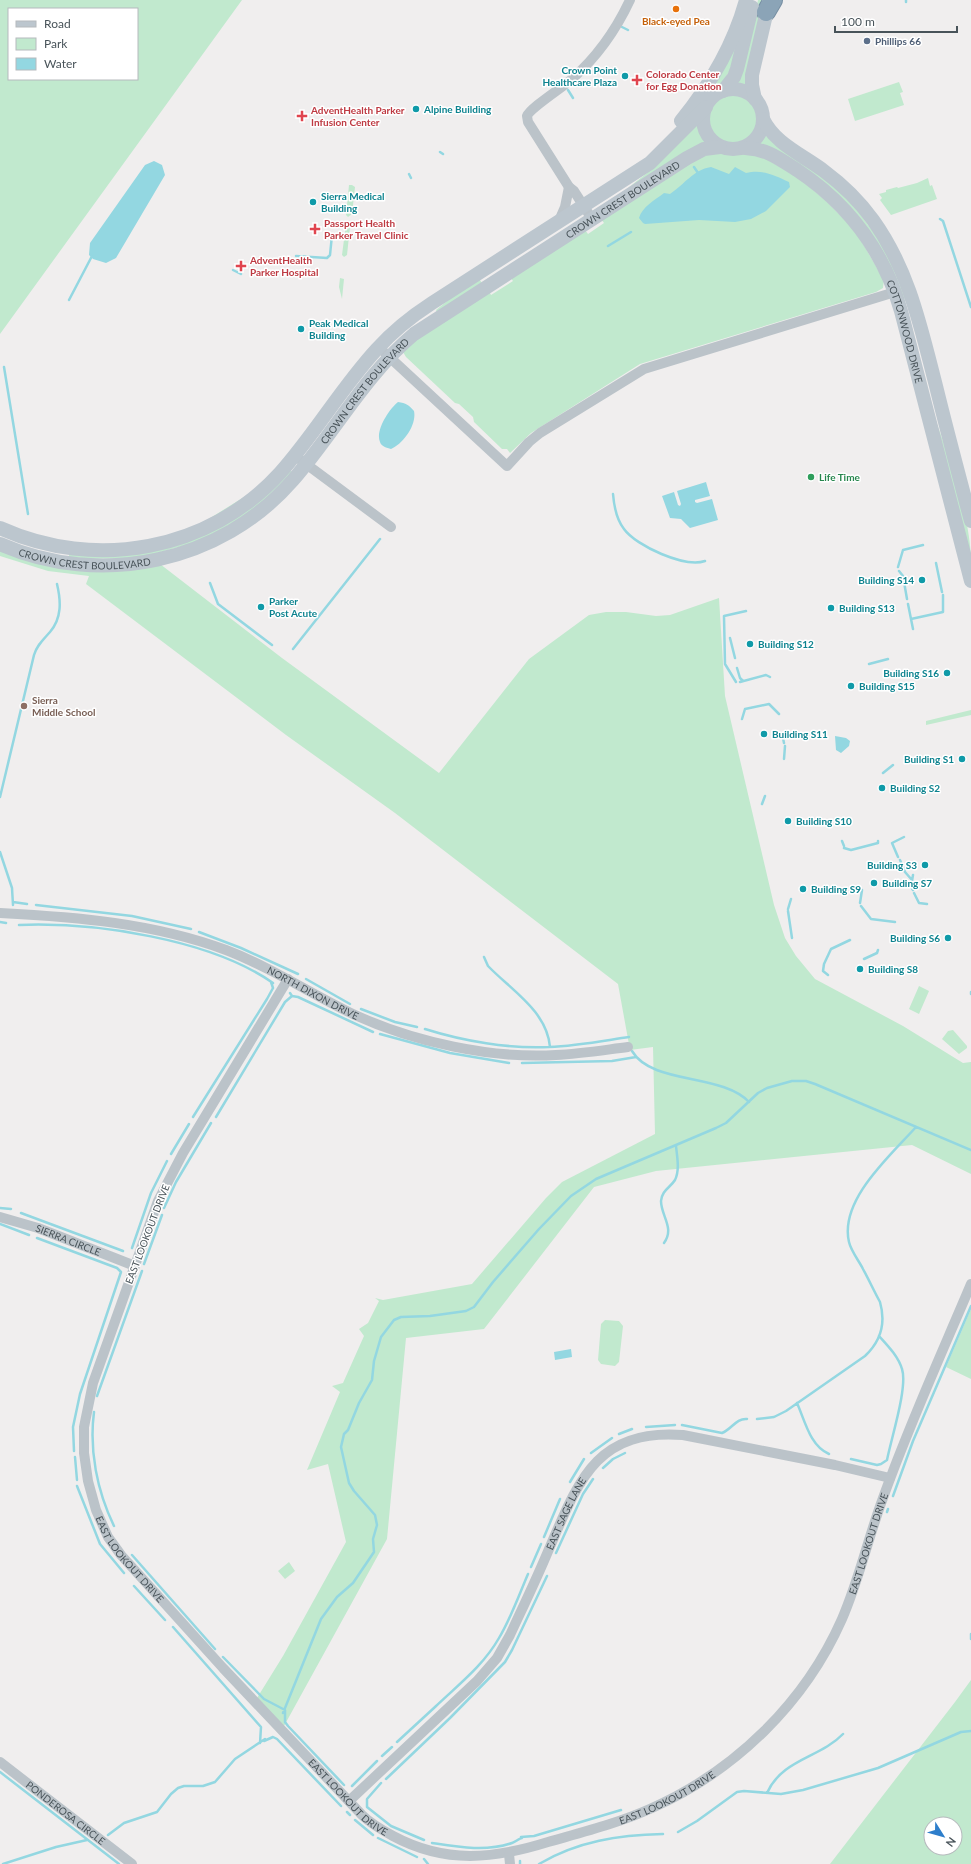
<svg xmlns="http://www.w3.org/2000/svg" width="971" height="1864" font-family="Lato,sans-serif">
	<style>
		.green { fill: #c1e9ce; fill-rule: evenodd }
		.water { fill: #93d7e1 }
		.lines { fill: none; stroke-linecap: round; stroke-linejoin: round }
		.stream { stroke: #93d7e1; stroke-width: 2.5 }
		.highway-casing { stroke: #778fa3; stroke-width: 20 }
		.street { stroke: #bbc3c9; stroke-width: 10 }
		.secondary { stroke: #bcc6ce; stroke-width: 14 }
		.highway { stroke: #8ba4b7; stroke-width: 18 }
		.food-dot { fill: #e8710a; stroke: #fff; stroke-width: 1.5 }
		.service-dot { fill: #5c6f8a; stroke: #fff; stroke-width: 1.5 }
		.culture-dot { fill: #0f9aa8; stroke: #fff; stroke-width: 1.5 }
		.health-dot { fill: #e0444e; stroke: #fff; stroke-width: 1.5 }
		.leisure-dot { fill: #2e9e5b; stroke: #fff; stroke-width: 1.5 }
		.education-dot { fill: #8d6e63; stroke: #fff; stroke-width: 1.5 }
		.labels { text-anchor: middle; stroke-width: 3; stroke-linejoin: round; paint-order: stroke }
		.food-label { font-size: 10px; font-weight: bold; fill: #c56008; stroke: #fff }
		.service-label { font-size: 10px; font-weight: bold; fill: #4e5e75; stroke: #fff; text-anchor: start }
		.culture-label { font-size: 10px; font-weight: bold; fill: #0d838f; stroke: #fff; text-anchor: start }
		.health-label { font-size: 10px; font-weight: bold; fill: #be3a42; stroke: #fff; text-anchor: start }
		.street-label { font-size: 10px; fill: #485359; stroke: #fff }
		.leisure-label { font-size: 10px; font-weight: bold; fill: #27864d; stroke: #fff; text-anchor: start }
		.education-label { font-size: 10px; font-weight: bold; fill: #785e54; stroke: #fff; text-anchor: start }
	</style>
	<rect width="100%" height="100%" fill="#f0eeee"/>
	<path class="green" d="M 0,0 L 242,0 L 0,334 ZM 9,9 L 137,9 L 137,79 L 9,79 Z
		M 758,0 L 764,0 L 746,87 L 736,85 L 741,72 Z
		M 741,23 L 733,65 L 720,87 L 708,96 Z
		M 899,82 L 903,92 L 900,93 L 904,105 L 855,121 L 848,99 Z
		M708 120a25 25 0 1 1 50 0a25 25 0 1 1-50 0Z
		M 698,119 L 701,134 L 707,143 L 628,188 L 647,173 Z
		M 765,135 L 808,166 L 849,199 L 885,248 L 909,308 L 879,247 L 759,143 Z
		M 721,153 C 734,156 745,152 758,154 L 809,184 L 855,230 L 884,280 L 883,288 L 876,292 L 640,364 L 531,433 L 510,453 L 507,449 L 502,449 L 474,422 L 473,417 L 459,404 L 455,403 L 406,357 L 403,352 L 413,341 L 489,291 L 491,295 L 513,281 L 510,277 L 585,230 L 588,234 L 604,223 L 601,219 L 703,155 Z
		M 928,178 L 930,186 L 932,185 L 937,199 L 891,215 L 880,200 L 882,198 L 879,194 L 886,192 L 886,190 L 897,187 L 898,188 L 917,183 Z
		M 349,185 L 352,185 L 355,187 L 352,214 L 348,217 L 346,215 Z
		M 346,224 L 350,227 L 347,255 L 344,257 L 342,255 Z
		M 340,278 L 344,279 L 342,299 L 339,287 Z
		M 479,279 L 482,283 L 437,312 L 436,310 L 457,293 Z
		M 935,419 C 950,459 971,520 971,562 Z
		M 289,469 L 293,473 L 250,513 L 200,541 L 139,558 L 69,559 L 69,553 L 162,548 Z
		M 0,550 L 5,552 L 160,564 L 282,658 L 439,773 L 529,659 L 589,615 L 606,612 L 626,612 L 656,616 L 670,615 L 719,598 L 725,696 L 774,905 L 785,938 L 796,956 L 815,979 L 903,1026 L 963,1063 L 971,1062 L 971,1174 L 912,1145 L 656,1171 L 594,1187 L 484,1329 L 406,1338 L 387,1539 L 284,1726 L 257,1698 L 283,1656 L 346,1542 L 328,1464 L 307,1470 L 340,1392 L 332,1386 L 343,1383 L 364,1336 L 359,1329 L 368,1323 L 379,1301 L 375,1298 L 383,1300 L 472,1284 L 546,1198 L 562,1182 L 655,1134 L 653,1047 L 630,1050 L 618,984 L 395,813 L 286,735 L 86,584 L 89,576 L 48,571 L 0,556 Z
		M 971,710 L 971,715 L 926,725 L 926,721 Z
		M 919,986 L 929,991 L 919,1014 L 909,1009 Z
		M 953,1030 L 967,1046 L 967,1048 L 959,1054 L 942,1039 L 948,1031 Z
		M 971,1309 L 971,1379 L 946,1367 Z
		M 605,1320 L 619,1321 L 623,1326 L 619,1362 L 615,1366 L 601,1364 L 598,1360 L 601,1324 Z
		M 289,1562 L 295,1571 L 285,1579 L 278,1571 Z
		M 971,1680 L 971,1864 L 830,1864 L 955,1702 ZM 931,1824 L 955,1824 L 955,1848 L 931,1848 Z"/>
	<path class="water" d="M 154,161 L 162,165 L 165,175 L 116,258 L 106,263 L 93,259 L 89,255 L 90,243 L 145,165 Z
		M 711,167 L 729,174 L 735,167 L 746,173 C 762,169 774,175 789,182 L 790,187 L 766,211 L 751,219 L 735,222 L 699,220 L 645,224 L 643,223 L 639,218 C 642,207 655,200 664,193 L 670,194 C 685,184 693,170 711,167 Z
		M 398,402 C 406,403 409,405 414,411 C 417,425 403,444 391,449 C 387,448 381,446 380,442 C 375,431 389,409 398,402 Z
		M 706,482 L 710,496 L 695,500 L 695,502 L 697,503 L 712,499 L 718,520 L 690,528 L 681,519 L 670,518 L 662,496 L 674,492 L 678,505 L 680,506 L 681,504 L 677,491 Z
		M 835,736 L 846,738 L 850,741 L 849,746 L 841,753 L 836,750 Z
		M 571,1349 L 572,1357 L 555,1360 L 554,1352 Z"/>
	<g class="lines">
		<path class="stream" d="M 906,2 L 906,0
			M 622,27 L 628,30
			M 568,90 L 573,98
			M 440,152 L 443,154
			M 694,167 L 698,173
			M 409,174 L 411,178
			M 940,219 L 943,221 L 971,307
			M 608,246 L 631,232
			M 296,256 L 327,258 L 330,255 L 332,235
			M 233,270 L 241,274
			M 69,300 L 92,256
			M 4,367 L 28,514
			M 613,494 C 614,506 616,519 624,529 C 636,546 685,568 705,561
			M 936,563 L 942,592
			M 898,567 L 903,550 L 923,545
			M 899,571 L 903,576 L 907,599
			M 210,583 L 218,604 L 272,645
			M 908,604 L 911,619
			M 913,629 L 911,619 L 943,612 L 943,595
			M 730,638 L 735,658
			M 293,649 L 380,539
			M 869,664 L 888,659
			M 737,668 L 740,678 L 743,681
			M 736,682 L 725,664 L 724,616 L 746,611
			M 740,682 L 766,675 L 770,677
			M 742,719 L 745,709 L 769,704 L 779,714
			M 777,734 L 783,738 L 784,743
			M 784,759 L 785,746
			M 883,773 L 893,765
			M 0,797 L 34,655 C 37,645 43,640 50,632 C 62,618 61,601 57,584
			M 762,804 L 765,796
			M 842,841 L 844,846
			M 844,848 L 851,850 L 878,843 L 878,841
			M 0,852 L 12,888 L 13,905
			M 898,857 L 892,843 L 904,837
			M 900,860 L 905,872 L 912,880
			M 913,875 L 911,887 L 913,890
			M 914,893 L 919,903 L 927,904
			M 13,902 L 27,904
			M 860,903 L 862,890
			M 36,905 L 132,916 L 191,929
			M 861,906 L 871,919 L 895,922
			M 788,909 L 791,899
			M 788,911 L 792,938
			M 0,922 L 6,923
			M 19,925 C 95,922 210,939 273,983
			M 199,932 L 241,948 L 298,974
			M 484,957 L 488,966 C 511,990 547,1011 550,1047
			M 864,959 L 877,953 L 878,950
			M 828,975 L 823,971 L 824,964 L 831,949 L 850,940
			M 306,979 L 350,1004
			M 971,992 L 971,994
			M 290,993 L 292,996 L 298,997 L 373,1032
			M 361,1009 L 395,1022 L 417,1027
			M 425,1029 C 463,1041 509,1049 549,1047 C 576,1046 602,1041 629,1037
			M 380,1034 L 450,1053 L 509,1063
			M 632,1051 C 652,1085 722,1073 749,1102
			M 522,1063 L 612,1061 L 636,1057
			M 193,1117 L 267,999 L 273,988 L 271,982
			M 216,1117 L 285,1002 L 292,996
			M 171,1154 L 189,1124
			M 0,1208 L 11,1209
			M 164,1208 L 176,1182 L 211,1123
			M 21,1213 L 123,1251
			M 0,1224 L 29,1235
			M 37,1238 L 117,1268 L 121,1272 L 80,1394 L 73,1427 L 74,1451
			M 664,1243 C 675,1228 661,1216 661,1201 C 662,1190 670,1188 675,1180 C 680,1170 677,1156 676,1146
			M 132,1248 L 151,1193 L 167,1161
			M 144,1264 L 162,1215
			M 97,1396 L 142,1271
			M 797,1403 C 805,1421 810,1446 829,1454
			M 94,1412 C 89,1450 97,1491 114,1526
			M 757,1419 L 774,1417 L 786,1411 L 865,1356 C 881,1341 886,1323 880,1302 C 874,1291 869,1280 863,1269 C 859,1261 851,1251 849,1242 C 839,1200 891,1155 916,1127
			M 682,1425 L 722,1433 C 732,1429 736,1418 747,1419
			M 646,1427 L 675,1425
			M 619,1434 L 632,1429
			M 591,1453 L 612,1438
			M 75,1457 L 77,1480
			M 851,1459 L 877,1465 L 881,1464 L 887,1460 C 891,1439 908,1387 902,1369 C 898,1356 888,1346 879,1336
			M 603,1468 L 613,1459 L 625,1453
			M 570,1482 L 584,1459
			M 77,1486 L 100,1544 L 124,1573
			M 893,1496 L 913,1441 L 971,1306
			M 887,1512 L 888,1509
			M 544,1537 L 560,1499
			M 556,1553 L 583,1494 L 593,1479
			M 132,1555 L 215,1649
			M 531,1567 L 541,1544
			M 134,1586 L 165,1620
			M 173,1627 L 261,1727 L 260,1743
			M 971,1634 L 971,1639
			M 223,1657 L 264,1699 L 285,1710 L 285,1722 L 288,1726 L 344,1785
			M 435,1707 C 458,1685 483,1666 499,1638 C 511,1618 519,1595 528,1574
			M 283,1713 L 321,1619 L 337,1597 L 353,1583 L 374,1552 L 373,1539 L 377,1525 L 375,1515 L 354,1491 L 349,1483 L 341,1447 L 344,1434 L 348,1430 L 359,1403 L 372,1380 L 374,1361 L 381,1337 L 394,1320 L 401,1317 L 430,1316 L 466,1311 L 474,1307 L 493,1282 L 539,1229 L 571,1196 L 596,1179 L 716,1128 L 726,1123 L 758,1093 L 767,1088 L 792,1081 L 806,1081 L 815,1084 L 971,1150
			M 264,1741 L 273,1737 L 277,1739 L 341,1806
			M 397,1742 L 435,1707
			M 382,1756 L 392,1747
			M 0,1772 L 119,1864
			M 386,1779 L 450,1718 L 505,1662 L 512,1650 L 547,1576
			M 381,1783 L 367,1799 L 367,1807 L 391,1826 L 424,1840
			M 352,1786 L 377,1761
			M 767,1793 C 782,1759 820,1758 843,1734
			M 347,1812 L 350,1815
			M 355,1820 L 373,1835
			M 678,1832 L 697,1821 L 737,1792 L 744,1791 L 781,1794 L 803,1790 L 878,1768 L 961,1732 L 971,1731
			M 108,1835 L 124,1823 L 157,1812 L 171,1794 L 178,1788 L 184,1786 L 203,1786 L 215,1782 L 235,1759 L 265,1739
			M 521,1837 L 534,1836 L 621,1810
			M 378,1838 L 417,1857
			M 432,1843 C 458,1847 486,1852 512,1843 C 515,1842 520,1838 522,1838
			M 424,1859 L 428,1864
			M 3,1864 L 56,1847 L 87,1840
			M 520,1864 L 520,1861
			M 539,1864 C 578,1841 619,1835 663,1834"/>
		<defs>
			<path id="highway" d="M 766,12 L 773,0"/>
		</defs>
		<use href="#highway" class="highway-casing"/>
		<g class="street">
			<path d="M 592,219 L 574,191 L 569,187 L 528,122 L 527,116 C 530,108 563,87 572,79 C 597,57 616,30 630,0"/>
			<path d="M 559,221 L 565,207 L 569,187"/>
			<path d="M 385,353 L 507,466 L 529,442 L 540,433 L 644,369 L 895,292"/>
			<path d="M 294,455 L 391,527"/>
			<path id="s1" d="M 0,913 C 77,917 153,923 226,950 C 271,967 311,994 355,1015 C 414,1042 492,1059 556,1055 C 580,1054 604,1050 628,1047"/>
			<path id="s2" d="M 288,979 L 183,1153 L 158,1201 L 93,1383 L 84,1427 L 84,1453 L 88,1481 L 96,1510 L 108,1537 L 121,1555 L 223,1668 L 362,1815 C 371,1824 382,1830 393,1836 C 445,1864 494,1859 548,1842 C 583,1832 619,1823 652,1808 C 735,1771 805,1703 842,1619 C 859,1580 868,1538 883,1498 C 909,1425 941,1355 971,1284"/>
			<path id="s3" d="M 0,1217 L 38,1228 L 135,1266"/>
			<path id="s4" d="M 0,1762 L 132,1864"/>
			<path id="s5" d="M 349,1801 L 477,1681 L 497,1658 L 510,1635 C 523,1607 537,1578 549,1549 C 578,1482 596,1428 683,1435 L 835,1465 L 890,1478"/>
			<path d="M 509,1854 L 510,1864"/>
		</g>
		<g class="secondary">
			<circle cx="733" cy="119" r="30"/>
			<path d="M 723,91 L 734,77 L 737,69 L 752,7"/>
			<path d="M 755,99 L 752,85 L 752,75 L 769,2"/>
			<path d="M 763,119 C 775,144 803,155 824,171 C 843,185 860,202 873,220 C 909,270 921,328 936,386 C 947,431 959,476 971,521"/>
			<path d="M 681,121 C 710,85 734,44 746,0"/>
			<path id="s6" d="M 745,148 C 767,149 778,158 797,170 C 848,204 884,252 901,311 L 971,581"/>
			<path d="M 0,528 C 95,571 209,551 280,473 C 315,434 341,388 377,349 C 393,331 412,316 432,303 L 650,163 L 706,107"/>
			<path id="s7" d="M 0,544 C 100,588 221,563 293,480 C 334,433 365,375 414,334 L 687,158 L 704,149 L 720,147"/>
		</g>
		<use href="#highway" class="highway"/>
	</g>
	<circle class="food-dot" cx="676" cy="9" r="4"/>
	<circle class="service-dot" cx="867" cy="41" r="4"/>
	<g class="culture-dot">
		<circle cx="625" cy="76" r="4"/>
		<circle cx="416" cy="109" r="4"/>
		<circle cx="313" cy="202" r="4"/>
		<circle cx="301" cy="329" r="4"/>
		<circle cx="922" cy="580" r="4"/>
		<circle cx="261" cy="607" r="4"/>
		<circle cx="831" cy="608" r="4"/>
		<circle cx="750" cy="644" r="4"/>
		<circle cx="947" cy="673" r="4"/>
		<circle cx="851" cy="686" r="4"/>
		<circle cx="764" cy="734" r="4"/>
		<circle cx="962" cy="759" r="4"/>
		<circle cx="882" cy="788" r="4"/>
		<circle cx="788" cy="821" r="4"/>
		<circle cx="925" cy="865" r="4"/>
		<circle cx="874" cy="883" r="4"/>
		<circle cx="803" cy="889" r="4"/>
		<circle cx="948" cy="938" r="4"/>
		<circle cx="860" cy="969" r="4"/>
	</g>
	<g class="health-dot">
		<path d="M635 74h4v4h4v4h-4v4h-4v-4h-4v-4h4z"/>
		<path d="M300 110h4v4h4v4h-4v4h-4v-4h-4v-4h4z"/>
		<path d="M313 223h4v4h4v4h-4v4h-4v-4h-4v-4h4z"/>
		<path d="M239 260h4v4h4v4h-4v4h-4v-4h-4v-4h4z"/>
	</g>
	<circle class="leisure-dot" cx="811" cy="477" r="4"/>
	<circle class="education-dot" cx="24" cy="706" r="4"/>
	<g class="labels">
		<g class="food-label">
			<text x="676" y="25">Black-eyed Pea</text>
		</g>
		<g class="service-label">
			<text x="875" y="45">Phillips 66</text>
		</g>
		<g class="culture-label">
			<text x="617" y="74" text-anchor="end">Crown Point<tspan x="617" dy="12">Healthcare Plaza</tspan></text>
			<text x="424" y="113">Alpine Building</text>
			<text x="321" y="200">Sierra Medical<tspan x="321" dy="12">Building</tspan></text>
			<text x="309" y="327">Peak Medical<tspan x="309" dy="12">Building</tspan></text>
			<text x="914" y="584" text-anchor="end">Building S14</text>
			<text x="269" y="605">Parker<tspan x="269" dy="12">Post Acute</tspan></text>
			<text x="839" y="612">Building S13</text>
			<text x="758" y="648">Building S12</text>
			<text x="939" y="677" text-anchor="end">Building S16</text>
			<text x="859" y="690">Building S15</text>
			<text x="772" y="738">Building S11</text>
			<text x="954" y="763" text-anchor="end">Building S1</text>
			<text x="890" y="792">Building S2</text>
			<text x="796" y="825">Building S10</text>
			<text x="917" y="869" text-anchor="end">Building S3</text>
			<text x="882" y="887">Building S7</text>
			<text x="811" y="893">Building S9</text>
			<text x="940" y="942" text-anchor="end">Building S6</text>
			<text x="868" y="973">Building S8</text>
		</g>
		<g class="health-label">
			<text x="646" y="78">Colorado Center<tspan x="646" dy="12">for Egg Donation</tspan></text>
			<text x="311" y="114">AdventHealth Parker<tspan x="311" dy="12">Infusion Center</tspan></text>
			<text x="324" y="227">Passport Health<tspan x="324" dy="12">Parker Travel Clinic</tspan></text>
			<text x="250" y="264">AdventHealth<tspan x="250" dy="12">Parker Hospital</tspan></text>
		</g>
		<g class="street-label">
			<text dy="4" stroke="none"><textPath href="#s7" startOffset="759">CROWN CREST BOULEVARD</textPath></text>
			<text dy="4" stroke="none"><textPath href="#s6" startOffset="257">COTTONWOOD DRIVE</textPath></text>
			<text dy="4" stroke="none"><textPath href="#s7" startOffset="435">CROWN CREST BOULEVARD</textPath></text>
			<text dy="4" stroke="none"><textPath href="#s7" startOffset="87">CROWN CREST BOULEVARD</textPath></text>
			<text dy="4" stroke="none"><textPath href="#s1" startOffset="327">NORTH DIXON DRIVE</textPath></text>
			<text transform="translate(147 1234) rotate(-69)" y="4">EAST LOOKOUT DRIVE</text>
			<text dy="4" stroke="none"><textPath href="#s3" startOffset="72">SIERRA CIRCLE</textPath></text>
			<text dy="4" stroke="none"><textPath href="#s5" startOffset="366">EAST SAGE LANE</textPath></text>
			<text dy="4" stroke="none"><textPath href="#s2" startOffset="1647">EAST LOOKOUT DRIVE</textPath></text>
			<text dy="4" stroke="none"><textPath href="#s2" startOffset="640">EAST LOOKOUT DRIVE</textPath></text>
			<text dy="4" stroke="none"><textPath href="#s2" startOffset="964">EAST LOOKOUT DRIVE</textPath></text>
			<text dy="4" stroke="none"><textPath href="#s2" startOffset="1311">EAST LOOKOUT DRIVE</textPath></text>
			<text dy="4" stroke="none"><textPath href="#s4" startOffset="83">PONDEROSA CIRCLE</textPath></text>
		</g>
		<g class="leisure-label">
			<text x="819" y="481">Life Time</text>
		</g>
		<g class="education-label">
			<text x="32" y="704">Sierra<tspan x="32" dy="12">Middle School</tspan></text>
		</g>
	</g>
	<rect x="8" y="8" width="130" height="72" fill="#ffffff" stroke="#b6babd"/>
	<rect x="16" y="21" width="20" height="6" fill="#bcc6ce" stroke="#b6babd"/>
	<text x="44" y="28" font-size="12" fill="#485359">Road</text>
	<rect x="16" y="38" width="20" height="12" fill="#c1e9ce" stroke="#b6babd"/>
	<text x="44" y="48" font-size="12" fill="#485359">Park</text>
	<rect x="16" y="58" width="20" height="12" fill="#93d7e1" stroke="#b6babd"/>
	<text x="44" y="68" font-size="12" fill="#485359">Water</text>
	<g transform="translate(943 1836) rotate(127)"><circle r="19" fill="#ffffff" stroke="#b6babd"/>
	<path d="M0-3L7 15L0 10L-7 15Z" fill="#2e7ecb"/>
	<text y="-6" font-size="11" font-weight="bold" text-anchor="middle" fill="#485359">N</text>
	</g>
	<path d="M835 26v6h122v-6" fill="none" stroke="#485359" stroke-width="2"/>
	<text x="841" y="26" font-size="12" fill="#485359" stroke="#ffffff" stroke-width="3" paint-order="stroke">100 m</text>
</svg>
